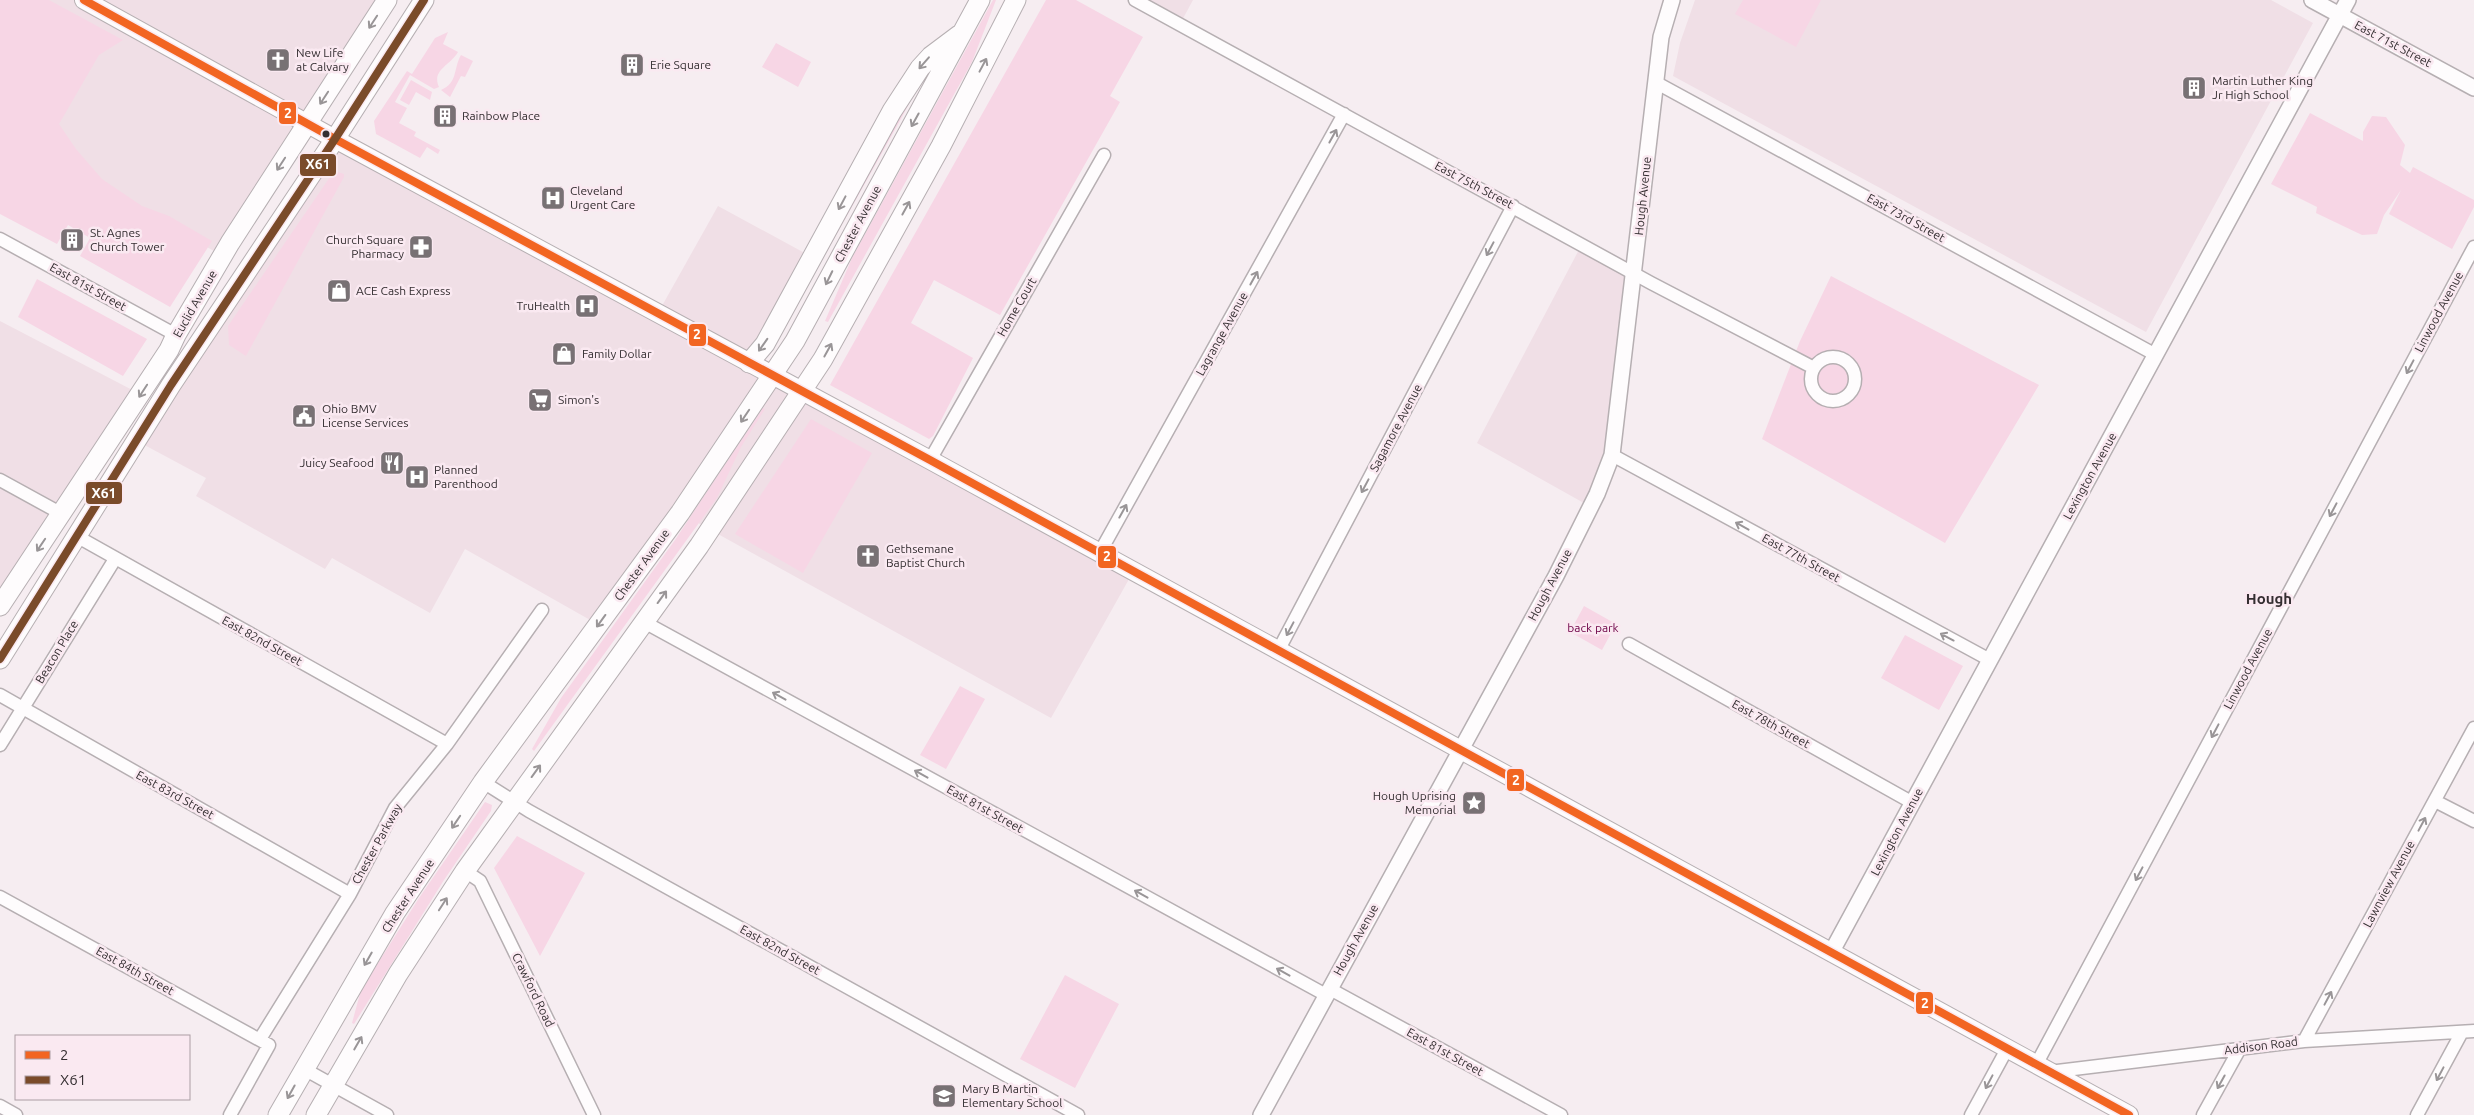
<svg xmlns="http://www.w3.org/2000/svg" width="2474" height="1115" font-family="Ubuntu,sans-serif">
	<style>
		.built { fill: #f0dfe6 }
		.green { fill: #f7d6e5 }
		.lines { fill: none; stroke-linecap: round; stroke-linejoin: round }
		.minor-casing { stroke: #b6afb2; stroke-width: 15 }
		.tertiary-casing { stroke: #b6afb2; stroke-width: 18 }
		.secondary-casing { stroke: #b6afb2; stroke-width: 20 }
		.primary-casing { stroke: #b6afb2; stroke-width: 21 }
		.minor { stroke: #fefcfd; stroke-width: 12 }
		.tertiary { stroke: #fefcfd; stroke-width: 15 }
		.secondary { stroke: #fefcfd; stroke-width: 18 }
		.primary { stroke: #fefcfd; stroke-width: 19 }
		.bus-1-casing { stroke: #fae9f1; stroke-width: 11 }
		.bus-2-casing { stroke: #fae9f1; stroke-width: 11 }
		.bus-1 { stroke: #f26522; stroke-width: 8 }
		.bus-2 { stroke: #7a4b2a; stroke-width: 8 }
		.oneway { stroke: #999597 }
		.bus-dot { fill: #342e31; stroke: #fae9f1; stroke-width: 2 }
		.labels { text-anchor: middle; stroke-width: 5; stroke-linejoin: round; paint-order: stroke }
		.street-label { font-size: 12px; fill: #342e31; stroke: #fae9f1 }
		.poi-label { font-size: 12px; fill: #342e31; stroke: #fae9f1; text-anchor: start }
		.park-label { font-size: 12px; fill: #6c0046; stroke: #fae9f1 }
		.quarter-label { font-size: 15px; font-weight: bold; fill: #342e31; stroke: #fae9f1 }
		.line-badge { stroke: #fae9f1; stroke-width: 2 }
		.badge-label { font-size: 14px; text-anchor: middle; font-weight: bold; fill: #fff }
	</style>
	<rect width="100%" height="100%" fill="#f6edf1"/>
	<path class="built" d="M 0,0 L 387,0 L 223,256 L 0,132 Z
		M 1134,0 L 1193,0 L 1180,24 Z
		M 1695,0 L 2271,0 L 2313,23 L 2146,332 L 1673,76 L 1680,43 Z
		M 335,139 L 658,313 L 718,206 L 812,257 L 750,363 L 1133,572 L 1051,718 L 680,513 L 599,625 L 465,549 L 430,613 L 332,558 L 325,569 L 196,496 L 206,478 L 137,441 Z
		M 1582,244 L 1634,273 L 1612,455 L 1591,507 L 1477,443 Z
		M 0,321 L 140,394 L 0,606 Z"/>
	<path class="green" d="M 0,0 L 49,0 L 123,40 L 99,55 L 59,124 L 76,149 L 102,179 L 142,206 L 169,216 L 212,241 L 170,307 L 80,256 L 90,238 L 68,225 L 57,244 L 0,214 Z
		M 993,0 L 996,0 L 972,62 L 828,322 L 825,321 L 852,258 Z
		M 1046,0 L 1076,0 L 1143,37 L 1110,96 L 1120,102 L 1000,315 L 934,280 L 911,323 L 973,358 L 933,436 L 929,439 L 830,385 Z
		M 1743,0 L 1821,0 L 1796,47 L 1735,14 Z
		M 448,32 L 443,44 L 458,52 C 451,65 431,70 439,87 L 434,89 L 410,75 L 395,102 L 407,108 L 399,123 L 416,132 L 414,136 L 440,150 L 438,154 L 427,147 L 420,158 L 376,134 L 374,121 L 407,71 L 412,74 L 435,38 Z
		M 776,43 L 811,62 L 798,87 L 762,67 Z
		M 461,55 L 473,61 L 465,77 L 461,76 L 450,97 L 441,90 C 458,83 453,69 461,55 Z
		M 917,79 L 921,81 L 902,117 L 782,332 Z
		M 411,80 L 432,92 L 430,100 L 416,92 L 409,105 L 400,100 Z
		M 2310,113 L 2363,141 L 2363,132 L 2372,116 L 2386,117 L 2405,145 L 2400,165 L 2410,173 L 2413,167 L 2474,200 L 2474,207 L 2452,249 L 2389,214 L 2401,190 L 2384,215 L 2377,234 L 2362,235 L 2316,213 L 2317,207 L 2271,184 Z
		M 338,172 L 344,174 L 344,177 L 246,356 L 229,345 L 228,326 L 330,177 Z
		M 1831,276 L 2039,385 L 1945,543 L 1762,439 L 1800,341 Z
		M 37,279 L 147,339 L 123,376 L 18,317 Z
		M 763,408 L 765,409 L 741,447 L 717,498 L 534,751 L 532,749 L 561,698 L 675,540 Z
		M 811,419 L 872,453 L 803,573 L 735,534 Z
		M 1584,606 L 1616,624 L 1602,650 L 1570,632 Z
		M 1905,635 L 1963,666 L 1939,710 L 1881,678 Z
		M 960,686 L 985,699 L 946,769 L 920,755 Z
		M 485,802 L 492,805 L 491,811 L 444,880 L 354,1024 L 352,1023 L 361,990 L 419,898 Z
		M 517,836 L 585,873 L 540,956 L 494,868 Z
		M 1065,975 L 1119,1004 L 1075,1088 L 1020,1059 Z"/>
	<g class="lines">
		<defs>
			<path id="minor" d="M 1135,0 L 1651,283 L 1814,368
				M 1655,82 L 2156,355
				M 0,239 L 176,335
				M1811 379a22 22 0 1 1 44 0a22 22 0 1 1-44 0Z
				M 1612,455 L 1990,660
				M 930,460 L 1104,155
				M 0,480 L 62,514
				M 78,537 L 447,744
				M 1099,554 L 1344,114
				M 644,622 L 1326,995
				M 1629,644 L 1913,803
				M 1278,651 L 1513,206
				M 0,695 L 350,894
				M 0,745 L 115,559
				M 483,782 L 529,811 L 1078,1115
				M 2435,801 L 2474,821
				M 465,871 L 480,881 L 594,1115
				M 0,897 L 269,1045 L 230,1115
				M 1330,989 L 1561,1115
				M 260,1039 L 350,894 L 395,808 L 447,744 L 542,610
				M 2304,1041 L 2474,728
				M 2036,1065 L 2474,247
				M 304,1069 L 387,1115
				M 2049,1072 L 2304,1041 L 2474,1031
				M 0,1106 L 16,1115
				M 1971,1115 L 2007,1049
				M 2203,1115 L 2239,1050
				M 2417,1115 L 2462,1032"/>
			<path id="tertiary" d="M 2312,0 L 2474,88
				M 1831,953 L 2348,0
				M 1261,1115 L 1556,576 L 1597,494 L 1612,455 L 1661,37 L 1672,0"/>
			<path id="secondary" d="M 84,0 L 335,139 L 930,460 L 2129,1115"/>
			<path id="primary" d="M 749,363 L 765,344 L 892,111 L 920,68 L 931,56 L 959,35
				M 0,606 L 169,350 L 176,335 L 230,243 L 387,0
				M 0,659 L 171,385 L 335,139 L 424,0
				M 278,1115 L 395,913 L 483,782 L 680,513 L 795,341 L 980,0
				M 316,1115 L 398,974 L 465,871 L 699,546 L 823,359 L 941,146 L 1016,0"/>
		</defs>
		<use href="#minor" class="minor-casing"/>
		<use href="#tertiary" class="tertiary-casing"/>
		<use href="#secondary" class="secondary-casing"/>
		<use href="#primary" class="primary-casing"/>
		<use href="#minor" class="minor"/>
		<use href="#tertiary" class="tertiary"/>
		<use href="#secondary" class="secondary"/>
		<use href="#primary" class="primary"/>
		<defs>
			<path id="bus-1" d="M 84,0 L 335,139 L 930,460 L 2129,1115"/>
			<path id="bus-2" d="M 0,659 L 171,385 L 335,139 L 424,0"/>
		</defs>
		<use href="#bus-1" class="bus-1-casing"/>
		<use href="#bus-2" class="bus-2-casing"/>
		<use href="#bus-1" class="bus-1"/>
		<use href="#bus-2" class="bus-2"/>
	</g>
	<defs><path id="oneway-shaft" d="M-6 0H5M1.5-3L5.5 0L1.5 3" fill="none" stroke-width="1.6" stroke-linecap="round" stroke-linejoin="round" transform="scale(1.25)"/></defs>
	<g class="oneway">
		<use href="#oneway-shaft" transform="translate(373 22) rotate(123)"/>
		<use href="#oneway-shaft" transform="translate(924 63) rotate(131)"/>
		<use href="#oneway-shaft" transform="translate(983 65) rotate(-62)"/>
		<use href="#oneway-shaft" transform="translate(324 98) rotate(123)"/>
		<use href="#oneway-shaft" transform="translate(915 120) rotate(119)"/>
		<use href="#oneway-shaft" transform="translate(1333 136) rotate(-61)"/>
		<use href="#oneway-shaft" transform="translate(281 164) rotate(123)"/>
		<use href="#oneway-shaft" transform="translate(842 203) rotate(118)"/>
		<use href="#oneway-shaft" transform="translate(906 208) rotate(-61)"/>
		<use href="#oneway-shaft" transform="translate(1490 249) rotate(118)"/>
		<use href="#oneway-shaft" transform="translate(829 278) rotate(116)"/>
		<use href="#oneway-shaft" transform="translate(1254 278) rotate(-61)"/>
		<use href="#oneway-shaft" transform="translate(763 345) rotate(125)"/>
		<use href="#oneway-shaft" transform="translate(828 350) rotate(-61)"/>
		<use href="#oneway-shaft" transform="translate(2410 367) rotate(118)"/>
		<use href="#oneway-shaft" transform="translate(143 391) rotate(123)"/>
		<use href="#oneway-shaft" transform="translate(745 416) rotate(124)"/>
		<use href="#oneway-shaft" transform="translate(1365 486) rotate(118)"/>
		<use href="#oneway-shaft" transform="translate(2333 510) rotate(118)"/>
		<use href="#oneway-shaft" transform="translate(1123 511) rotate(-61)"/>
		<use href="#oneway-shaft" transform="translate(1742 526) rotate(-151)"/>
		<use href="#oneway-shaft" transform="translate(41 545) rotate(124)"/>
		<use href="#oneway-shaft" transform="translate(662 597) rotate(-54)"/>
		<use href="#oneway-shaft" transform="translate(601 621) rotate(126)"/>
		<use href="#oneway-shaft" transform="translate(1290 629) rotate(118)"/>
		<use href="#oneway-shaft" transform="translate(1947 637) rotate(-152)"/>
		<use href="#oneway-shaft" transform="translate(779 696) rotate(-151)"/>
		<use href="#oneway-shaft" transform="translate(2215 731) rotate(118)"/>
		<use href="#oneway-shaft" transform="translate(536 771) rotate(-54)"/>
		<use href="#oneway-shaft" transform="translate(921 774) rotate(-151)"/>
		<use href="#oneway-shaft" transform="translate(456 822) rotate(124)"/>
		<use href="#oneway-shaft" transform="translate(2422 824) rotate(-62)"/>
		<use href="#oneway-shaft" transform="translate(2139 874) rotate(118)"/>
		<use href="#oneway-shaft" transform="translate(1141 894) rotate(-151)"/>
		<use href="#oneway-shaft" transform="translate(443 904) rotate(-57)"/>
		<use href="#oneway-shaft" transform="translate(368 959) rotate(120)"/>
		<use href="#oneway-shaft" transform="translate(1283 972) rotate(-151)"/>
		<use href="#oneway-shaft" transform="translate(2328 998) rotate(-62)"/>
		<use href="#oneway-shaft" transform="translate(358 1043) rotate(-60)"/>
		<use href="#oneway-shaft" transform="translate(2440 1074) rotate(118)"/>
		<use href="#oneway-shaft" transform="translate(1989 1082) rotate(118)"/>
		<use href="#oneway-shaft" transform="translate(2221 1082) rotate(119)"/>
		<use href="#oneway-shaft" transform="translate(291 1092) rotate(119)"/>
	</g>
	<defs>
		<symbol id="church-square" viewBox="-11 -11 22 22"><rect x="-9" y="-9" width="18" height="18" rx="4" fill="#787174" stroke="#fae9f1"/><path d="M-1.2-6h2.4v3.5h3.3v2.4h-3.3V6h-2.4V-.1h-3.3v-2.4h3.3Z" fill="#fff"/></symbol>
		<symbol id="building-square" viewBox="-11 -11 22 22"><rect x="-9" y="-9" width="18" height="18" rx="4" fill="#787174" stroke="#fae9f1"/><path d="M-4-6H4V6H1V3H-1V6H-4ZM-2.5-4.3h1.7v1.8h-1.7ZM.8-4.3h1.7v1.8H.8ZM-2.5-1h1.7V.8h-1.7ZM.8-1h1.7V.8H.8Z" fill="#fff"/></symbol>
		<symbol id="hospital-square" viewBox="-11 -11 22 22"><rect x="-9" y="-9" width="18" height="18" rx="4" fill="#787174" stroke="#fae9f1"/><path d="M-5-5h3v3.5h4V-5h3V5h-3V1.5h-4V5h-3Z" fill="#fff"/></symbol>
		<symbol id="pharmacy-square" viewBox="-11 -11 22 22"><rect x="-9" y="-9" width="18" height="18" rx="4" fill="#787174" stroke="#fae9f1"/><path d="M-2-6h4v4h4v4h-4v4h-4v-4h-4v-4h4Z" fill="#fff"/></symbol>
		<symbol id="shop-square" viewBox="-11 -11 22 22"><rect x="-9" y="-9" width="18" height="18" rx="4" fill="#787174" stroke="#fae9f1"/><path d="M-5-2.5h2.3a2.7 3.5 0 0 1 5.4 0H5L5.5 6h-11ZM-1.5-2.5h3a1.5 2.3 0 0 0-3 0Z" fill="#fff"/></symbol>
		<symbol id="supermarket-square" viewBox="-11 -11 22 22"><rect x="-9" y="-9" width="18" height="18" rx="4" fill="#787174" stroke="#fae9f1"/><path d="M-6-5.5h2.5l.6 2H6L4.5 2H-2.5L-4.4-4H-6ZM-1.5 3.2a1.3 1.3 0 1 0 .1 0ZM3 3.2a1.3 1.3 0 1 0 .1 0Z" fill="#fff"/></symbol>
		<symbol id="civic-square" viewBox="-11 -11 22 22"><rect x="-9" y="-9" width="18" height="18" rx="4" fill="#787174" stroke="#fae9f1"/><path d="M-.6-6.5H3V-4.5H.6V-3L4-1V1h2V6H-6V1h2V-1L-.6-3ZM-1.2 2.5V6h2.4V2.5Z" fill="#fff"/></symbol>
		<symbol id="restaurant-square" viewBox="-11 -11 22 22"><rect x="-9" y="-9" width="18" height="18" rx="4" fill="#787174" stroke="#fae9f1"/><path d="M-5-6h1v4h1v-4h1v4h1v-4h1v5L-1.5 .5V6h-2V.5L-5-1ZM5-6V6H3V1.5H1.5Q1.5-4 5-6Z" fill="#fff"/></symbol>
		<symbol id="sight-square" viewBox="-11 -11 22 22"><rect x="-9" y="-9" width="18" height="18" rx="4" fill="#787174" stroke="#fae9f1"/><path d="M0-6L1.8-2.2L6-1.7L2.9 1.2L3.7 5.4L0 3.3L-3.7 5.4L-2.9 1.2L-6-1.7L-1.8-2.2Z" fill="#fff"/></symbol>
		<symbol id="school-square" viewBox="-11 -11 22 22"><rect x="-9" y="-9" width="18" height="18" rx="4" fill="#787174" stroke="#fae9f1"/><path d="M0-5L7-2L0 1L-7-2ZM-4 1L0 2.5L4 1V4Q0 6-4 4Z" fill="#fff"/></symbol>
	</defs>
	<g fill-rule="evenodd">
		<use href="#church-square" x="264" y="46" width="28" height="28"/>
		<use href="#building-square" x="618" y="51" width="28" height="28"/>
		<use href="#building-square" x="2180" y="74" width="28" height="28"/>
		<use href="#building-square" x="431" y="102" width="28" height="28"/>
		<use href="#hospital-square" x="539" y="184" width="28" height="28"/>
		<use href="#building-square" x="58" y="226" width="28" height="28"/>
		<use href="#pharmacy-square" x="407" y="233" width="28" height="28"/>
		<use href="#shop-square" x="325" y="277" width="28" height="28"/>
		<use href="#hospital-square" x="573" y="292" width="28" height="28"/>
		<use href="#shop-square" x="550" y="340" width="28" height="28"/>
		<use href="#supermarket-square" x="526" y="386" width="28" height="28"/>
		<use href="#civic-square" x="290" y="402" width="28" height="28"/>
		<use href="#restaurant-square" x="378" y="449" width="28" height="28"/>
		<use href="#hospital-square" x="403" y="463" width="28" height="28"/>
		<use href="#church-square" x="854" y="542" width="28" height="28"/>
		<use href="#sight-square" x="1460" y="789" width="28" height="28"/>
		<use href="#school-square" x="930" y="1082" width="28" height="28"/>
	</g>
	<circle class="bus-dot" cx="326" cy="134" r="4.5"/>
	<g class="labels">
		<g class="street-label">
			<text transform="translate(2393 44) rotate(28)" y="4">East 71st Street</text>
			<text transform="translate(1474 185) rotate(28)" y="4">East 75th Street</text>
			<text transform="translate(1643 196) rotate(-84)" y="4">Hough Avenue</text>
			<text transform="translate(1906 218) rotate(29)" y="4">East 73rd Street</text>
			<text transform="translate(858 224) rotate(-62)" y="4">Chester Avenue</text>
			<text transform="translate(88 287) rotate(29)" y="4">East 81st Street</text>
			<text transform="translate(195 304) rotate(-60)" y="4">Euclid Avenue</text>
			<text transform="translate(1017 307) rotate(-60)" y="4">Home Court</text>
			<text transform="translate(2439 312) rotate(-62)" y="4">Linwood Avenue</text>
			<text transform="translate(1222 334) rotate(-61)" y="4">Lagrange Avenue</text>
			<text transform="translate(1396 428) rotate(-62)" y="4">Sagamore Avenue</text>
			<text transform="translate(2090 476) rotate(-61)" y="4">Lexington Avenue</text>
			<text transform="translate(1801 558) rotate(29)" y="4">East 77th Street</text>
			<text transform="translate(642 565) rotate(-54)" y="4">Chester Avenue</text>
			<text transform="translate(1550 585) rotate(-62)" y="4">Hough Avenue</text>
			<text transform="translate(262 641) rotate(29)" y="4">East 82nd Street</text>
			<text transform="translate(57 652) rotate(-59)" y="4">Beacon Place</text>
			<text transform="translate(2248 669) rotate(-62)" y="4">Linwood Avenue</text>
			<text transform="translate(1771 724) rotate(29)" y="4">East 78th Street</text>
			<text transform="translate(175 795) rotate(29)" y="4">East 83rd Street</text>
			<text transform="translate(985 809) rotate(29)" y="4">East 81st Street</text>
			<text transform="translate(1897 832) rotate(-62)" y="4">Lexington Avenue</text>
			<text transform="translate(377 844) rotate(-61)" y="4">Chester Parkway</text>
			<text transform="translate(2389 884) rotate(-62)" y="4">Lawnview Avenue</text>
			<text transform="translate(408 896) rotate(-57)" y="4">Chester Avenue</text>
			<text transform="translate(1356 940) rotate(-61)" y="4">Hough Avenue</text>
			<text transform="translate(780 950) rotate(29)" y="4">East 82nd Street</text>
			<text transform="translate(135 971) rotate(29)" y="4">East 84th Street</text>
			<text transform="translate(533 990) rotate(64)" y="4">Crawford Road</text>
			<text transform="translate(2261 1046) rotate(-7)" y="4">Addison Road</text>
			<text transform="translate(1445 1052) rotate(29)" y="4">East 81st Street</text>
		</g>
		<g class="poi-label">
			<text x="296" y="57">New Life<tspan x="296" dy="14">at Calvary</tspan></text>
			<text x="650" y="69">Erie Square</text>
			<text x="2212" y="85">Martin Luther King<tspan x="2212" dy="14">Jr High School</tspan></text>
			<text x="462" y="120">Rainbow Place</text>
			<text x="570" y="195">Cleveland<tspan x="570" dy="14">Urgent Care</tspan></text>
			<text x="90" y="237">St. Agnes<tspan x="90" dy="14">Church Tower</tspan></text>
			<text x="404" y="244" text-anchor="end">Church Square<tspan x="404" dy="14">Pharmacy</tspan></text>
			<text x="356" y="295">ACE Cash Express</text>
			<text x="570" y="310" text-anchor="end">TruHealth</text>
			<text x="582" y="358">Family Dollar</text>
			<text x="558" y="404">Simon's</text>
			<text x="322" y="413">Ohio BMV<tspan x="322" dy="14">License Services</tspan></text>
			<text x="374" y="467" text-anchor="end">Juicy Seafood</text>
			<text x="434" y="474">Planned<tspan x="434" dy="14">Parenthood</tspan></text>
			<text x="886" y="553">Gethsemane<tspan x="886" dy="14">Baptist Church</tspan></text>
			<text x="1456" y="800" text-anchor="end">Hough Uprising<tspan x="1456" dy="14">Memorial</tspan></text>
			<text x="962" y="1093">Mary B Martin<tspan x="962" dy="14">Elementary School</tspan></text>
		</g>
		<g class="park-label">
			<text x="1593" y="632">back park</text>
		</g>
		<g class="quarter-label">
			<text x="2269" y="604">Hough</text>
		</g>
	</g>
	<g class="line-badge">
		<rect x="278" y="101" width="19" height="24" rx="5" fill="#f26522"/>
		<rect x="299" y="153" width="38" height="24" rx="5" fill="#7a4b2a"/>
		<rect x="688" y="323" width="19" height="24" rx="5" fill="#f26522"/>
		<rect x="85" y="481" width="38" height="24" rx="5" fill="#7a4b2a"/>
		<rect x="1097" y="545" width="20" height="24" rx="5" fill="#f26522"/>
		<rect x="1506" y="768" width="19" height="24" rx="5" fill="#f26522"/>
		<rect x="1915" y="991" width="19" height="24" rx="5" fill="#f26522"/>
	</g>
	<g class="badge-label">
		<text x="288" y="118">2</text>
		<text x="318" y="169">X61</text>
		<text x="697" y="339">2</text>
		<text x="104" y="498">X61</text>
		<text x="1107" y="561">2</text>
		<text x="1516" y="785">2</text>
		<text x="1925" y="1008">2</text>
	</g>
	<rect x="15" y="1035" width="175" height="65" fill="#fae9f1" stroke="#ab9ea4"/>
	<rect x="25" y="1051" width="25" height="8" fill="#f26522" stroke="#ab9ea4"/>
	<text x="60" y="1060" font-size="15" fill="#342e31">2</text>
	<rect x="25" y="1076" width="25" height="8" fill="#7a4b2a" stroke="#ab9ea4"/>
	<text x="60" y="1085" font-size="15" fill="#342e31">X61</text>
</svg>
